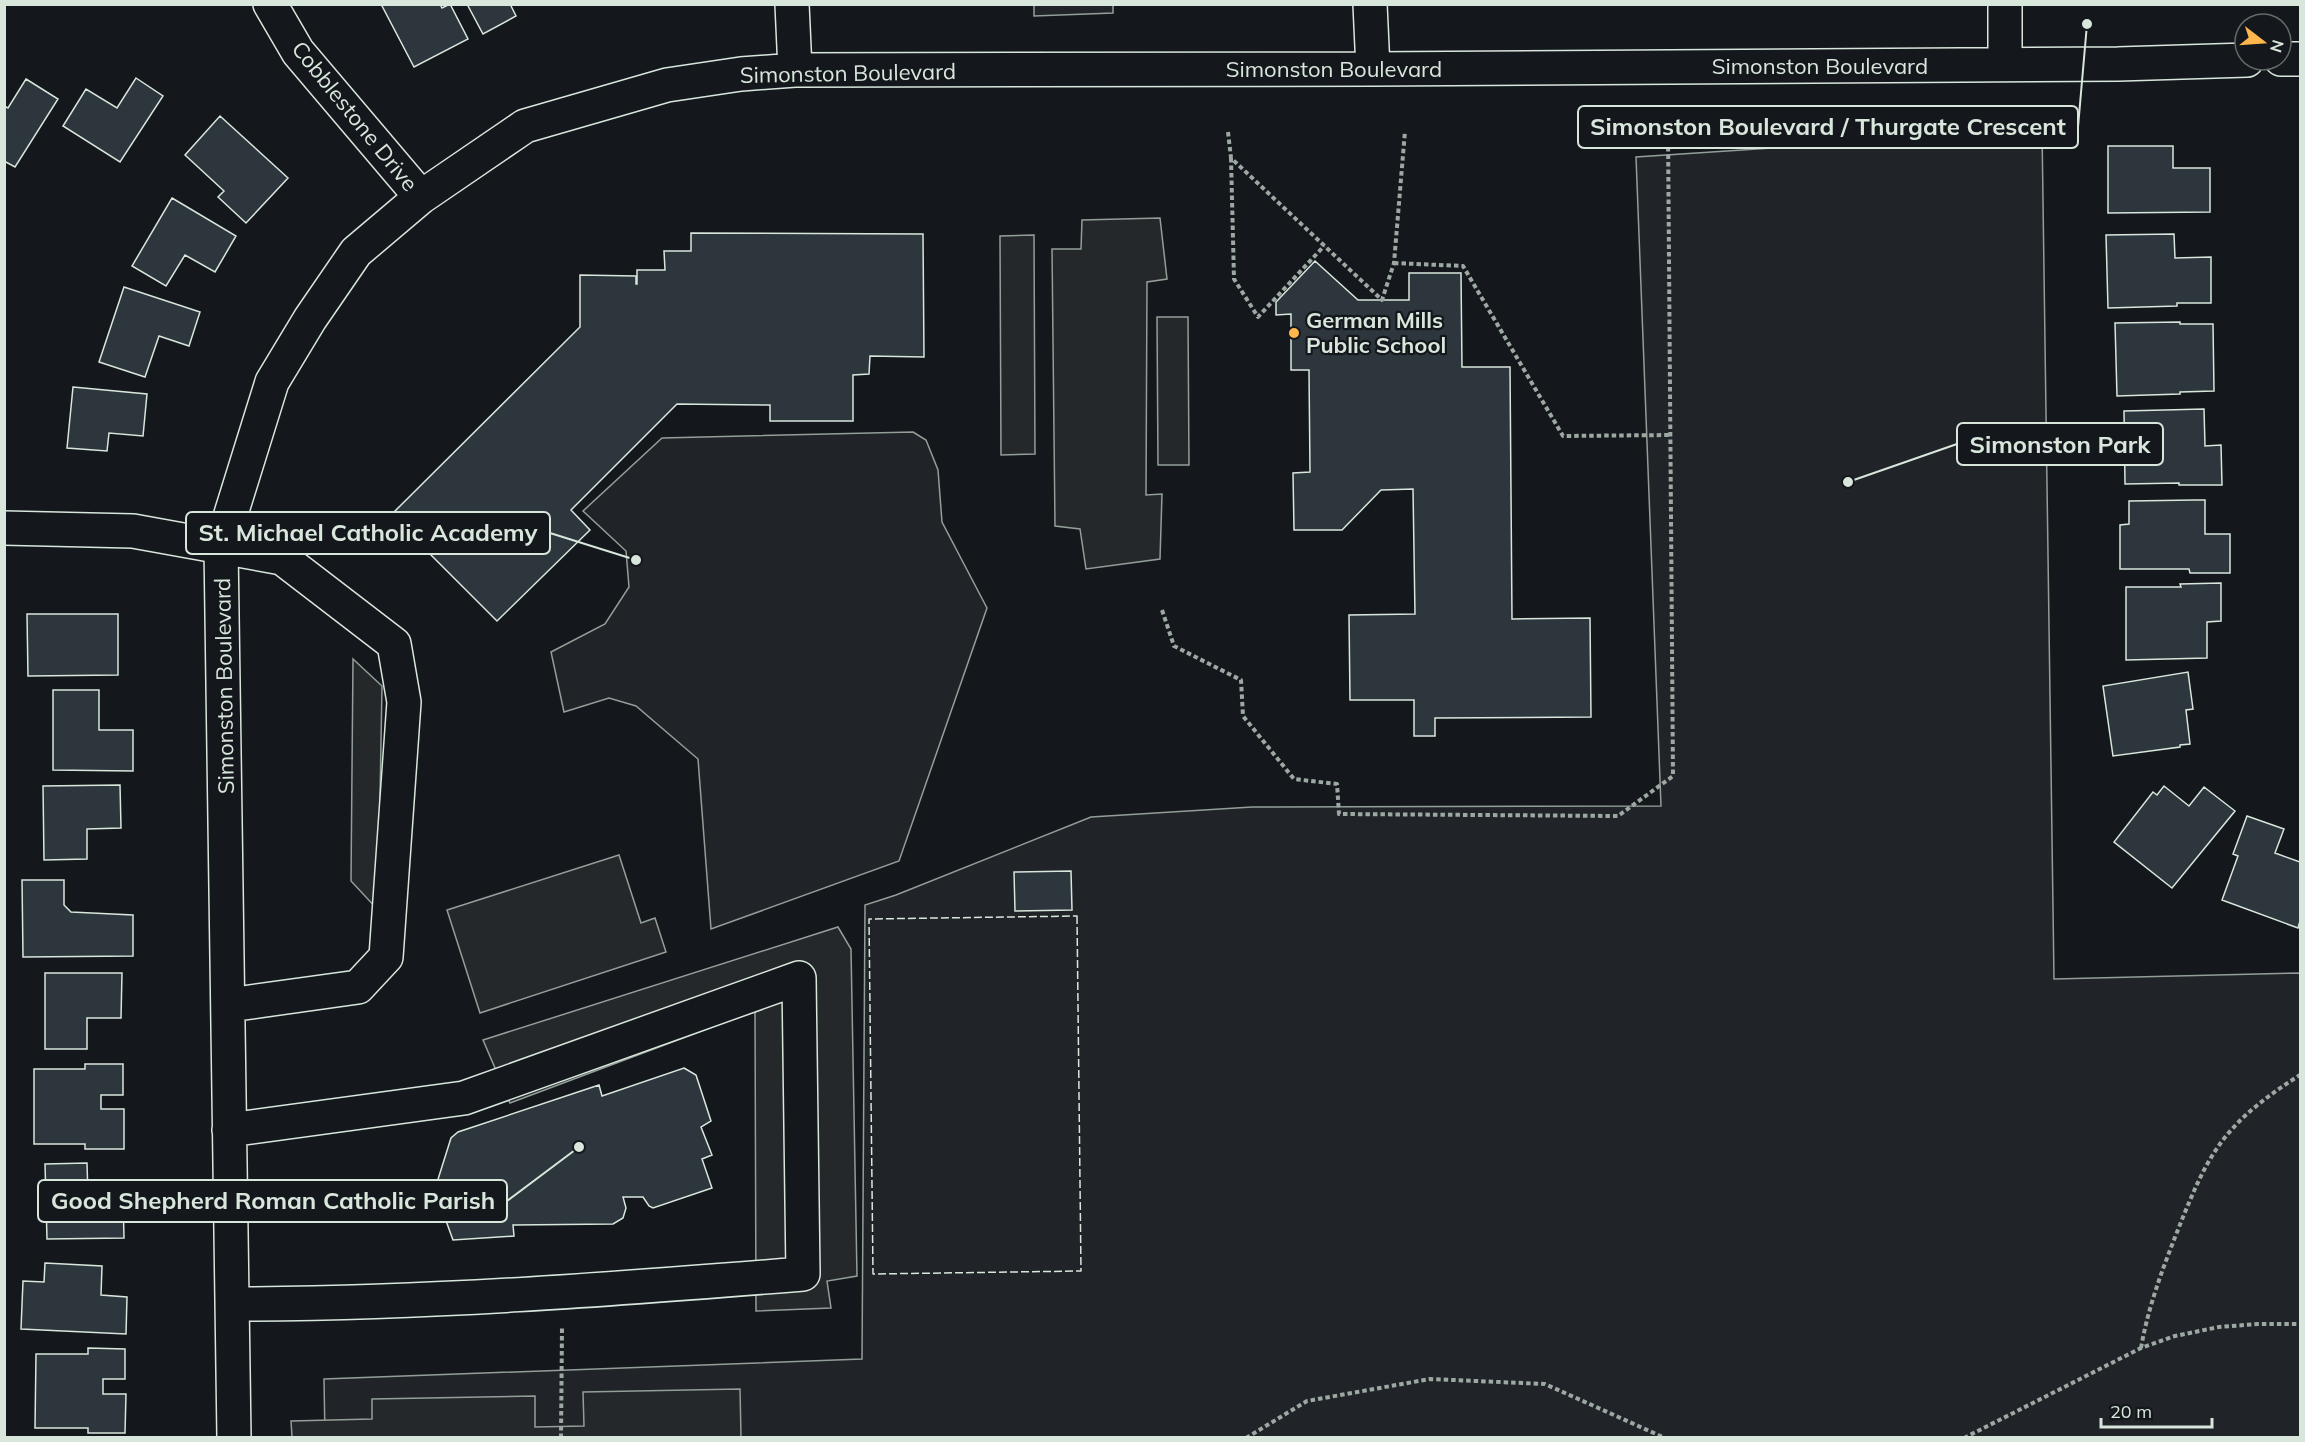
<svg xmlns="http://www.w3.org/2000/svg" width="2305" height="1442" font-family="Mulish,sans-serif">
	<style>
		.green { fill: #202428; stroke: #939e99; stroke-width: 1.5 }
		.parking { fill: #24282b; stroke: #939e99; stroke-width: 1.5 }
		.building { fill: #2c363c; stroke: #d8e6dc; stroke-width: 1.5 }
		.lines { fill: none; stroke-linecap: round; stroke-linejoin: round }
		.minor-casing { stroke: #d8e6dc; stroke-width: 36 }
		.path { stroke: #9da8a2; stroke-width: 4; stroke-dasharray: 4.5 3; stroke-linecap: butt }
		.minor { stroke: #14181c; stroke-width: 33 }
		.fence { stroke: #d8e6dc; stroke-width: 1.5; stroke-dasharray: 8 3; stroke-linecap: butt }
		.poi-dot { fill: #ffb74d; stroke: #14181c; stroke-width: 2 }
		.labels { text-anchor: middle; stroke-width: 4.5; stroke-linejoin: round; paint-order: stroke }
		.street-label { font-size: 22px; fill: #d8e6dc; stroke: #14181c }
		.poi-label { font-size: 22px; font-weight: bold; fill: #d8e6dc; stroke: #14181c; text-anchor: start }
		.leader { fill: none; stroke: #d8e6dc; stroke-width: 2 }
		.callout-dot { fill: #d8e6dc; stroke: #14181c; stroke-width: 2 }
		.callout { fill: #14181c; stroke: #d8e6dc; stroke-width: 2 }
		.callout-label { font-size: 24px; text-anchor: middle; font-weight: bold; fill: #d8e6dc }
	</style>
	<rect width="100%" height="100%" fill="#14181c"/>
	<path class="green" d="M 1034,5 L 1113,5 L 1113,13 L 1034,16 Z
		M 2042,130 L 2054,979 L 2300,973 L 2300,1437 L 325,1438 L 324,1379 L 862,1359 L 865,905 L 896,895 L 1091,817 L 1252,807 L 1661,806 L 1636,157 Z
		M 913,432 L 926,440 L 938,470 L 942,522 L 987,608 L 899,861 L 711,929 L 698,759 L 636,706 L 609,698 L 564,712 L 551,652 L 605,624 L 629,587 L 626,551 L 583,511 L 662,438 Z"/>
	<path class="parking" d="M 1160,218 L 1167,279 L 1147,282 L 1146,495 L 1162,494 L 1160,559 L 1086,569 L 1080,529 L 1055,526 L 1052,249 L 1081,249 L 1082,220 Z
		M 1034,235 L 1035,454 L 1001,455 L 1000,236 Z
		M 1157,317 L 1188,317 L 1189,465 L 1158,465 Z
		M 353,659 L 382,686 L 378,910 L 351,881 Z
		M 619,855 L 641,923 L 655,918 L 666,952 L 480,1013 L 447,910 Z
		M 838,927 L 851,949 L 857,1276 L 827,1281 L 831,1308 L 756,1311 L 755,1011 L 510,1103 L 483,1040 Z
		M 740,1389 L 741,1437 L 292,1437 L 291,1421 L 372,1419 L 372,1399 L 535,1396 L 535,1427 L 584,1426 L 583,1392 Z"/>
	<path class="building" d="M 381,4 L 440,4 L 442,8 L 450,4 L 468,39 L 414,67 Z
		M 467,4 L 510,4 L 516,16 L 483,34 Z
		M 136,78 L 163,96 L 120,162 L 63,126 L 86,89 L 117,108 Z
		M 26,79 L 58,99 L 15,167 L 4,161 L 4,106 L 8,108 Z
		M 220,116 L 288,178 L 246,223 L 218,197 L 224,191 L 185,155 Z
		M 2108,146 L 2173,146 L 2173,168 L 2210,168 L 2210,212 L 2108,213 Z
		M 172,198 L 236,236 L 215,272 L 185,255 L 166,286 L 132,266 Z
		M 691,233 L 923,234 L 924,357 L 870,356 L 869,374 L 853,375 L 853,421 L 770,421 L 770,405 L 677,404 L 571,510 L 590,530 L 497,621 L 391,515 L 580,327 L 580,275 L 636,276 L 636,284 L 637,284 L 637,270 L 665,270 L 664,251 L 691,251 Z
		M 2174,234 L 2175,258 L 2211,257 L 2211,303 L 2177,303 L 2177,306 L 2108,308 L 2106,235 Z
		M 1315,261 L 1358,300 L 1409,300 L 1409,273 L 1461,273 L 1462,367 L 1510,367 L 1512,619 L 1590,618 L 1591,717 L 1435,718 L 1435,736 L 1414,736 L 1414,700 L 1350,700 L 1349,615 L 1415,614 L 1413,489 L 1381,490 L 1342,530 L 1294,530 L 1293,473 L 1310,472 L 1309,370 L 1291,370 L 1291,314 L 1276,315 L 1276,302 Z
		M 124,287 L 200,312 L 189,346 L 159,336 L 145,377 L 99,362 Z
		M 2180,322 L 2180,324 L 2213,324 L 2214,391 L 2180,392 L 2180,394 L 2117,396 L 2115,323 Z
		M 73,387 L 147,394 L 143,436 L 109,433 L 107,451 L 67,448 Z
		M 2204,409 L 2205,446 L 2221,445 L 2222,485 L 2179,485 L 2179,483 L 2125,484 L 2124,411 Z
		M 2195,500 L 2205,500 L 2205,534 L 2230,534 L 2230,573 L 2190,573 L 2189,569 L 2120,569 L 2120,525 L 2129,524 L 2129,501 Z
		M 2221,583 L 2221,621 L 2207,622 L 2207,658 L 2126,660 L 2126,587 L 2181,587 L 2180,584 Z
		M 27,614 L 118,614 L 118,675 L 28,676 Z
		M 2188,672 L 2193,709 L 2186,710 L 2190,744 L 2180,745 L 2180,747 L 2113,756 L 2103,686 Z
		M 53,690 L 99,690 L 99,730 L 133,730 L 133,771 L 53,770 Z
		M 120,785 L 121,828 L 87,829 L 87,859 L 44,860 L 43,786 Z
		M 2164,786 L 2189,806 L 2204,787 L 2235,811 L 2172,888 L 2114,842 L 2153,792 L 2157,795 Z
		M 2247,816 L 2284,829 L 2275,853 L 2300,862 L 2300,921 L 2298,928 L 2222,900 L 2238,856 L 2233,854 Z
		M 1071,871 L 1072,910 L 1015,911 L 1014,872 Z
		M 22,880 L 64,880 L 64,905 L 71,912 L 133,915 L 133,956 L 23,957 Z
		M 45,973 L 122,973 L 121,1018 L 87,1018 L 87,1049 L 45,1049 Z
		M 85,1064 L 123,1064 L 123,1095 L 101,1095 L 101,1109 L 124,1109 L 124,1149 L 85,1149 L 85,1144 L 34,1144 L 34,1069 L 85,1069 Z
		M 684,1068 L 696,1075 L 711,1121 L 701,1127 L 712,1155 L 702,1159 L 712,1188 L 653,1208 L 649,1206 L 643,1197 L 623,1197 L 626,1208 L 623,1218 L 613,1224 L 513,1225 L 514,1236 L 453,1240 L 441,1207 L 428,1211 L 451,1138 L 458,1132 L 599,1085 L 602,1096 Z
		M 87,1163 L 88,1196 L 123,1196 L 124,1238 L 47,1239 L 45,1164 Z
		M 45,1263 L 102,1266 L 101,1295 L 127,1297 L 126,1334 L 21,1329 L 23,1281 L 44,1282 Z
		M 88,1348 L 125,1349 L 125,1379 L 103,1379 L 103,1394 L 126,1394 L 125,1433 L 88,1433 L 88,1428 L 35,1428 L 36,1354 L 88,1354 Z"/>
	<g class="lines">
		<defs>
			<path id="minor" d="M 270,4 L 298,52 L 421,197
				M 792,4 L 795,70
				M 1370,4 L 1373,69
				M 2005,4 L 2005,64
				M 2281,59 L 2300,59
				M 4,528 L 133,531 L 282,558 L 394,644 L 404,702 L 386,957 L 358,987 L 229,1005
				M 229,1130 L 464,1098 L 799,978 L 803,1274 C 614,1289 424,1304 234,1304
				M 234,1438 L 221,546 L 272,382 L 310,319 L 356,252 L 421,197 L 525,126 L 667,85 L 741,74 L 795,70 L 1373,69 L 2118,64 L 2247,60"/>
		</defs>
		<use href="#minor" class="minor-casing"/>
		<path class="path" d="M 1228,132 L 1231,158 L 1382,300 L 1394,263 L 1405,131
			M 1231,158 L 1234,279 L 1258,317 L 1324,246
			M 1394,263 L 1463,266 L 1563,436 L 1671,435
			M 1162,610 L 1174,646 L 1241,680 L 1243,716 L 1294,779 L 1337,784 L 1339,814 L 1618,816 L 1673,776 L 1668,130
			M 2141,1348 C 2149,1302 2166,1260 2183,1217 C 2193,1193 2203,1168 2218,1147 C 2238,1117 2270,1094 2300,1075
			M 561,1438 L 562,1327
			M 1246,1438 L 1307,1401 L 1430,1379 L 1545,1384 L 1665,1438
			M 1964,1438 L 2141,1348 L 2175,1336 L 2219,1327 L 2258,1324 L 2300,1324"/>
		<use href="#minor" class="minor"/>
		<path class="fence" d="M 1077,916 L 1081,1271 L 873,1274 L 869,919 Z"/>
	</g>
	<circle class="poi-dot" cx="1294" cy="333" r="6"/>
	<g class="labels">
		<g class="street-label">
			<text x="1820" y="74">Simonston Boulevard</text>
			<text x="1334" y="77">Simonston Boulevard</text>
			<text transform="translate(848 73) rotate(-1)" y="8">Simonston Boulevard</text>
			<text transform="translate(355 116) rotate(51)" y="8">Cobblestone Drive</text>
			<text transform="translate(224 686) rotate(-91)" y="8">Simonston Boulevard</text>
		</g>
		<g class="poi-label">
			<text x="1306" y="328">German Mills<tspan x="1306" dy="25">Public School</tspan></text>
		</g>
	</g>
	<path class="leader" d="M2087 24L2078 127M1848 482L1957 444M636 560L550 533M579 1147L507 1201"/>
	<g class="callout-dot">
		<circle cx="2087" cy="24" r="6"/>
		<circle cx="1848" cy="482" r="6"/>
		<circle cx="636" cy="560" r="6"/>
		<circle cx="579" cy="1147" r="6"/>
	</g>
	<g class="callout">
		<rect x="1578" y="106" width="500" height="42" rx="6"/>
		<rect x="1957" y="423" width="206" height="42" rx="6"/>
		<rect x="186" y="512" width="364" height="42" rx="6"/>
		<rect x="38" y="1180" width="469" height="42" rx="6"/>
	</g>
	<g class="callout-label">
		<text x="1828" y="135">Simonston Boulevard / Thurgate Crescent</text>
		<text x="2060" y="453">Simonston Park</text>
		<text x="368" y="541">St. Michael Catholic Academy</text>
		<text x="273" y="1209">Good Shepherd Roman Catholic Parish</text>
	</g>
	<rect width="2305" height="1442" fill="none" stroke="#d8e6dc" stroke-width="12"/>
	<g transform="translate(2263 42) rotate(107)"><circle r="28" fill="#14181c" stroke="#626a69" stroke-width="1.5"/>
	<path d="M0-4.5L10 22L0 15L-10 22Z" fill="#ffb74d"/>
	<text y="-9" font-size="16" font-weight="bold" text-anchor="middle" fill="#d8e6dc">N</text>
	</g>
	<path d="M2101 1418v9h111v-9" fill="none" stroke="#d8e6dc" stroke-width="3"/>
	<text x="2110" y="1418" font-size="18" fill="#d8e6dc" stroke="#14181c" stroke-width="4.5" paint-order="stroke">20 m</text>
</svg>
